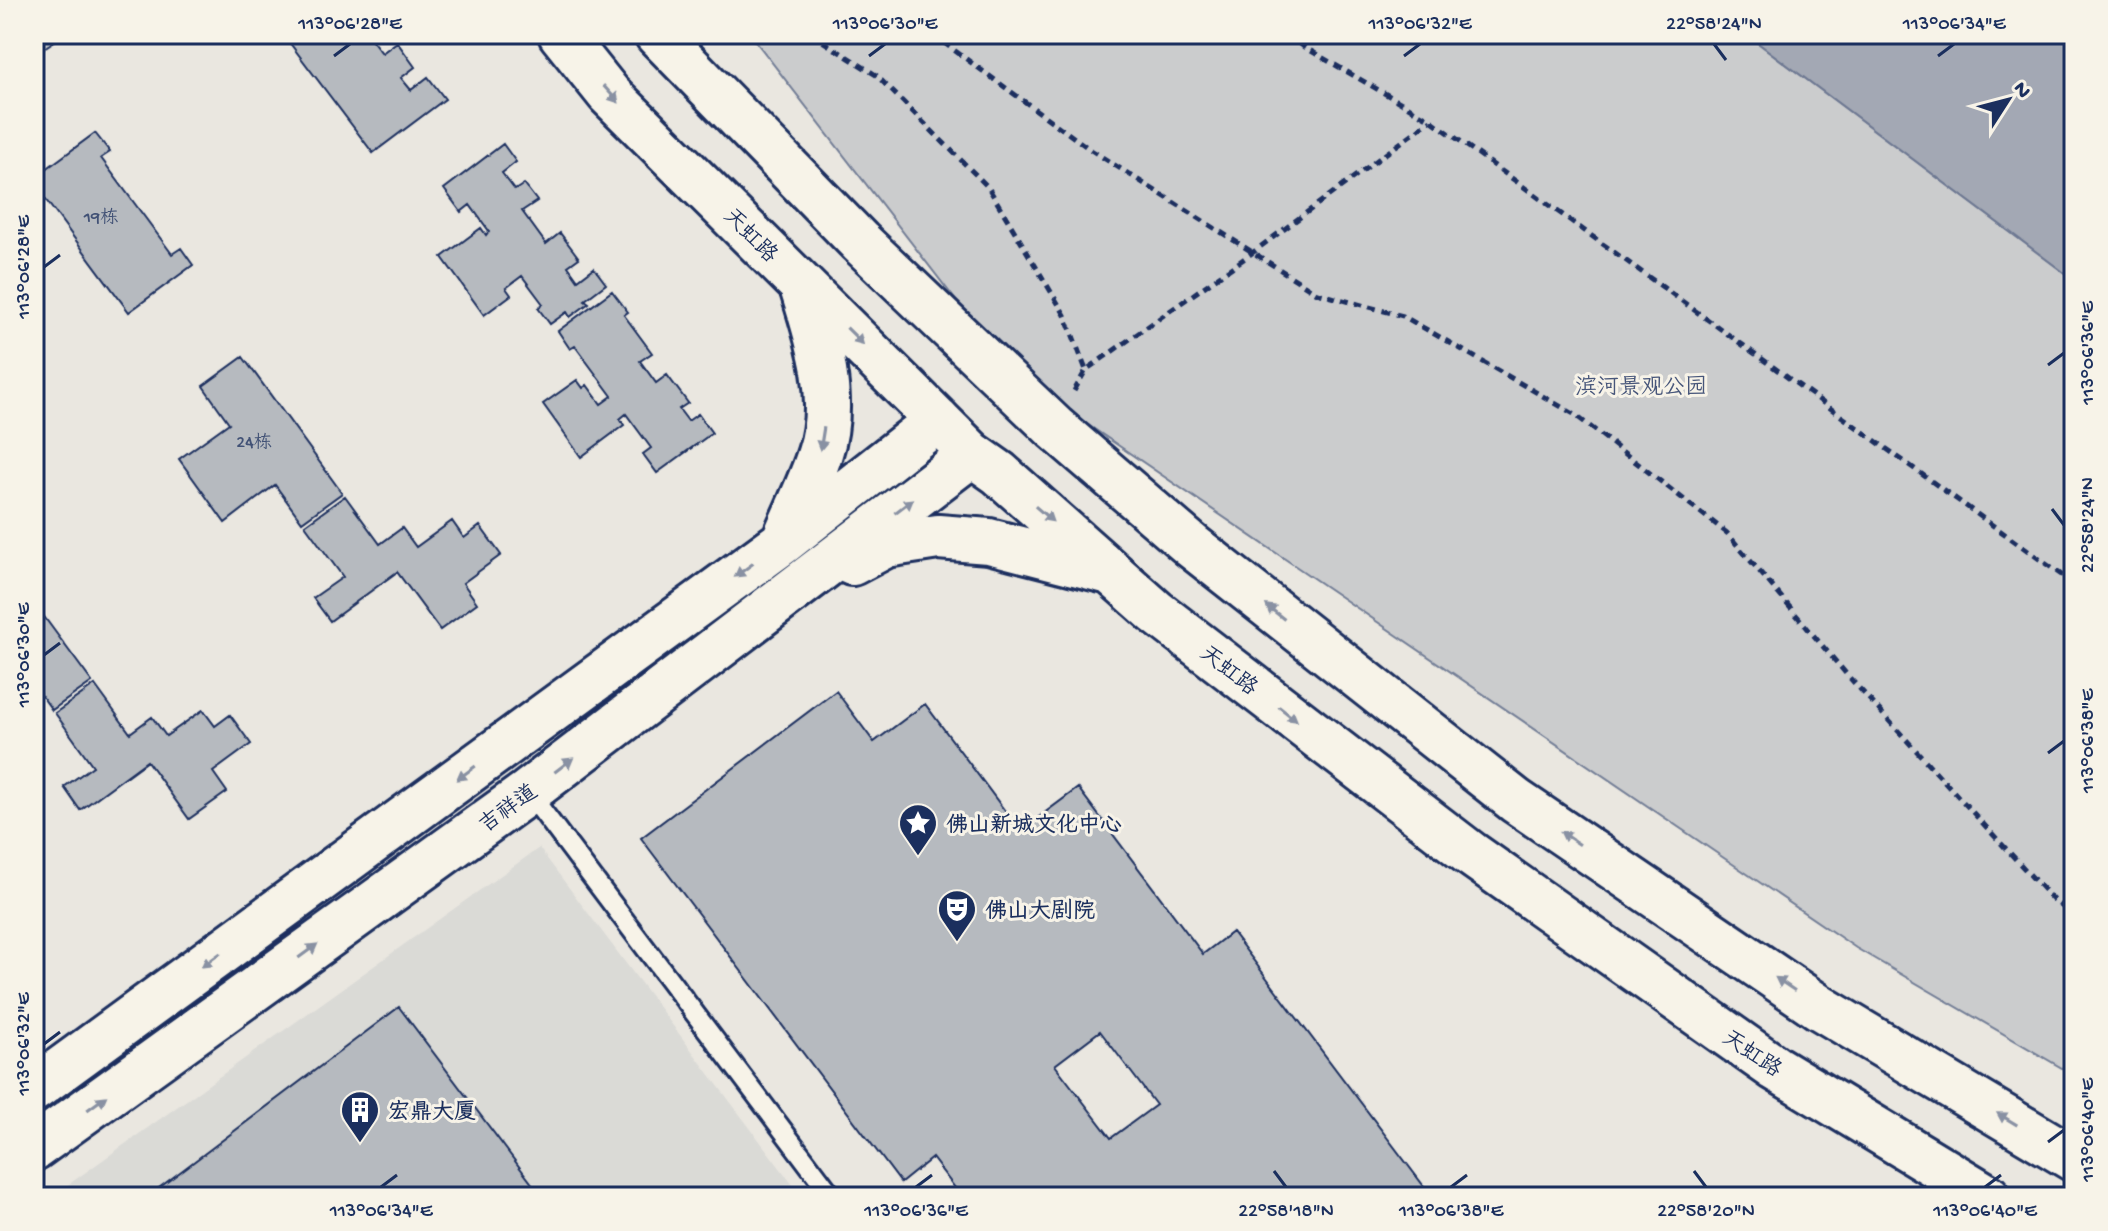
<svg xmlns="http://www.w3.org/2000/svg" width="2108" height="1231" font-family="'Gochi Hand','LXGW WenKai TC',sans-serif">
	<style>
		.built { fill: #dadad6 }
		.green { fill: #cbcccd; stroke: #737e96; stroke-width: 2 }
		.water { fill: #a3a8b4; stroke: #6d7892; stroke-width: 2 }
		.building { fill: #b6babf; stroke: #1b2f5e; stroke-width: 2; fill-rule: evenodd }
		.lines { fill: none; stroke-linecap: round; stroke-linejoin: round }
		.lane-casing { stroke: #1b2f5e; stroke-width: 24 }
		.secondary-casing { stroke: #1b2f5e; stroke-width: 50 }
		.path { stroke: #1b2f5e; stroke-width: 5; stroke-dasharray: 8 6; stroke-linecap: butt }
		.lane { stroke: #f7f3e8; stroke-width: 18 }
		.secondary { stroke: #f7f3e8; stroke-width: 44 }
		.oneway { fill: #8991a3 }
		.ticks { fill: none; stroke: #1b2f5e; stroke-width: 3 }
		.labels { text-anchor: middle; stroke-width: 6; stroke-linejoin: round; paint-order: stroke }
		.number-label { font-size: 18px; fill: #425276 }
		.street-label { font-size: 22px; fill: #1b2f5e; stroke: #f7f3e8 }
		.park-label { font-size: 22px; fill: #47567a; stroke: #f7f3e8 }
		.poi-label { font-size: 22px; font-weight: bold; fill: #1b2f5e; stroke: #f7f3e8; text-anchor: start }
		.neatline { fill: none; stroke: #1b2f5e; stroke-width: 3 }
		.ticks-label { font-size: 20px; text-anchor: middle; fill: #1b2f5e }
	</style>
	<rect width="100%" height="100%" fill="#eae7e0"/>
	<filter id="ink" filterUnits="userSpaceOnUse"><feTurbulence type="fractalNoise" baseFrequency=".0125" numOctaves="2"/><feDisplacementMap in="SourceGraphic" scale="16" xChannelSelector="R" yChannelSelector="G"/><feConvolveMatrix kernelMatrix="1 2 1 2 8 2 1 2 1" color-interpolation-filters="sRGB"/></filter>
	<g filter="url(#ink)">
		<path class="built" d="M 539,848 L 802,1197 L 51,1197 Z"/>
		<path class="green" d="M 750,34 L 1746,34 L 2074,280 L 2074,1075 L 1856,948 L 1012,373 Z"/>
		<path class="water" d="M 1746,34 L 2074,34 L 2074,280 Z"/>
		<path class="building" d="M 34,34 L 65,34 L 41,50 L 34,40 Z
			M 283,34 L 367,34 L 382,53 L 397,42 L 415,67 L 401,78 L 411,90 L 428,77 L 445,99 L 373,153 Z
			M 95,133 L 110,152 L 101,158 L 172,254 L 181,248 L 193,265 L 129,312 L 34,184 L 34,178 Z
			M 503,144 L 516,162 L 502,173 L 515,190 L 524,184 L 537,201 L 522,211 L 546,244 L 560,233 L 579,258 L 568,266 L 578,280 L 594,268 L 606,284 L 585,300 L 589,303 L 570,317 L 567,312 L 550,324 L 538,308 L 543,304 L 522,276 L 506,288 L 511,295 L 484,315 L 442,257 L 481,228 L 486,235 L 489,231 L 470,205 L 461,212 L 444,189 Z
			M 612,291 L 628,312 L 624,315 L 652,353 L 640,361 L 656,383 L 667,375 L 688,403 L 679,409 L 688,421 L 698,414 L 712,433 L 657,473 L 643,454 L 651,448 L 626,414 L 620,419 L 624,425 L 581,457 L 543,404 L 577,380 L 583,388 L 587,385 L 601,404 L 612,396 L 575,346 L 570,349 L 558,331 Z
			M 243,357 L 342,493 L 302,522 L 275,485 L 225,523 L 179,459 L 229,423 L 203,386 Z
			M 345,496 L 380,544 L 402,528 L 416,547 L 452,521 L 464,538 L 480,526 L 501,555 L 463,583 L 477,603 L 440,630 L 397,572 L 330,621 L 313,598 L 343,577 L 305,525 Z
			M 34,603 L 92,682 L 52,710 L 34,685 Z
			M 95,685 L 130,733 L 152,717 L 166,736 L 203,710 L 215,726 L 230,715 L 251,744 L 213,772 L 227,792 L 189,819 L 147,761 L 80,810 L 64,787 L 93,766 L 55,713 Z
			M 836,691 L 874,742 L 925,704 L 1020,831 L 1078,788 L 1203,954 L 1232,932 L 1432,1197 L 962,1197 L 932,1158 L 901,1183 L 641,838 ZM 1100,1031 L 1156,1105 L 1111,1138 L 1055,1065 Z
			M 399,1007 L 542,1197 L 147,1197 Z"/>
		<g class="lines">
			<defs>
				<path id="lane" d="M 528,792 L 833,1197"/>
				<path id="secondary" d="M 561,34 L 609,94 L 972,454 L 999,473 L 1156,612 L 1471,854 L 1775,1068 L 1988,1197
					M 657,34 L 860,242 L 1055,428 L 1192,546 L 1516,801 L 1819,1007 L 2074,1159
					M 784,540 C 796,511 811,482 820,453 C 838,399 818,338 802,287
					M 852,563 L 886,545 L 938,537 L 989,541 L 1106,571
					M 34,1089 L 784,541 L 938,420
					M 34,1148 L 528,792 L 972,454"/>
			</defs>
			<use href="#lane" class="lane-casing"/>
			<use href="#secondary" class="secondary-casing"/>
			<path class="path" d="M 811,34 L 876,75 L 988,187 L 1065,315 L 1086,370
				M 932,34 L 1091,150 L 1317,293 L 1403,316 L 1574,414 L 1727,533 L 1848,676 L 2053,900 L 2074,915
				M 1288,34 L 1304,47 L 1431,120 L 2074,584
				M 1074,391 L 1086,370 L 1252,253 L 1431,120"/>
			<use href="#lane" class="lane"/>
			<use href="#secondary" class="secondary"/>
		</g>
		<defs><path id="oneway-solid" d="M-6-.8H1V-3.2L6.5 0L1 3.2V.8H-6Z" transform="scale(2)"/></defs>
		<g class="oneway">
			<use href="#oneway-solid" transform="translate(611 94) rotate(48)"/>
			<use href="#oneway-solid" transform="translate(855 336) rotate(45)"/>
			<use href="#oneway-solid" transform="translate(822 439) rotate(99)"/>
			<use href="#oneway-solid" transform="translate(904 506) rotate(-37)"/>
			<use href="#oneway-solid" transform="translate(1044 514) rotate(41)"/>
			<use href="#oneway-solid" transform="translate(744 570) rotate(144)"/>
			<use href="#oneway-solid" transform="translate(1275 612) rotate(-142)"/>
			<use href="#oneway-solid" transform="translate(1288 714) rotate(38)"/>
			<use href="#oneway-solid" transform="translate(564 765) rotate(-37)"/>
			<use href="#oneway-solid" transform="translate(466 773) rotate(144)"/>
			<use href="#oneway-solid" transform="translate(1570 838) rotate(-146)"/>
			<use href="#oneway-solid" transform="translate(308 951) rotate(-36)"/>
			<use href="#oneway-solid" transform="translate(211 960) rotate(144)"/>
			<use href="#oneway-solid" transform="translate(1785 984) rotate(-146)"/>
			<use href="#oneway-solid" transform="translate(97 1103) rotate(-36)"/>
			<use href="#oneway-solid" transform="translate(2007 1119) rotate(-149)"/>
		</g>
	</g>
	<path class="ticks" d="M 1714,44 L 1726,60M 334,56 L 350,44M 869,56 L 885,44M 1404,56 L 1420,44M 1938,56 L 1954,44M 44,267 L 60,255M 2048,365 L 2064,353M 2052,509 L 2064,525M 44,655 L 60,643M 2048,753 L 2064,741M 44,1044 L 60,1032M 2048,1142 L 2064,1130M 1274,1171 L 1286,1187M 1694,1171 L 1706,1187M 381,1187 L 397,1175M 916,1187 L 932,1175M 1451,1187 L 1467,1175M 1985,1187 L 2001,1175"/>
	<defs>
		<symbol id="sight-pin" viewBox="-11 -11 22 30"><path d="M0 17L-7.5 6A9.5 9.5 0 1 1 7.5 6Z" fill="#1b2f5e" stroke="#f7f3e8"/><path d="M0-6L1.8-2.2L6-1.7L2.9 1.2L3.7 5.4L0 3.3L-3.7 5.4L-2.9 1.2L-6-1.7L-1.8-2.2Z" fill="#fff"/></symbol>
		<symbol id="theatre-pin" viewBox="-11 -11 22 30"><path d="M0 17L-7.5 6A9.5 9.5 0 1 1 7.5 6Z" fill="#1b2f5e" stroke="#f7f3e8"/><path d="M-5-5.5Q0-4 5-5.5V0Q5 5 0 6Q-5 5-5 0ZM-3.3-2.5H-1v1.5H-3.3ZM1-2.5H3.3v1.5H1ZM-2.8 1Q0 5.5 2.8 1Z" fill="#fff"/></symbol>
		<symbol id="building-pin" viewBox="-11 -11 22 30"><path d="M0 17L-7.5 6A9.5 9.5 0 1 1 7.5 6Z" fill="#1b2f5e" stroke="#f7f3e8"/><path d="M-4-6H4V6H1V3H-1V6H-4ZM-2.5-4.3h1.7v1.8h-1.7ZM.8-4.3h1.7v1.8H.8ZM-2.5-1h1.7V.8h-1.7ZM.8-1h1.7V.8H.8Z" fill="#fff"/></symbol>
	</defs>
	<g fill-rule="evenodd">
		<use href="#sight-pin" x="896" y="801" width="44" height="60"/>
		<use href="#theatre-pin" x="935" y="887" width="44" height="60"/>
		<use href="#building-pin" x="338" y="1088" width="44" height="60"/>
	</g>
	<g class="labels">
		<g class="number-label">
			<text x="101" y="222">19栋</text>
			<text x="254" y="447">24栋</text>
		</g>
		<g class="street-label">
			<text transform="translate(752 234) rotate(45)" y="8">天虹路</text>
			<text transform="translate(1230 669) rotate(38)" y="8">天虹路</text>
			<text transform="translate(507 807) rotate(-36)" y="8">吉祥道</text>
			<text transform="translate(1753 1052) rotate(34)" y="8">天虹路</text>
		</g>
		<g class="park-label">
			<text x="1641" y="393">滨河景观公园</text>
		</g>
		<g class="poi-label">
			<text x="946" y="831">佛山新城文化中心</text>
			<text x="985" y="917">佛山大剧院</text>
			<text x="388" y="1118">宏鼎大厦</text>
		</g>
	</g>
	<rect width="2108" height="1231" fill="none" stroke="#f7f3e8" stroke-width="88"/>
	<g transform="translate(2008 100) rotate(54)" stroke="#f7f3e8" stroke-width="6" paint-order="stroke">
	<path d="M0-6L14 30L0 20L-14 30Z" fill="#1b2f5e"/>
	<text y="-12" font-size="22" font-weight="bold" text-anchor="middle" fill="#1b2f5e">N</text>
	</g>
	<rect x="44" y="44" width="2020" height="1143" class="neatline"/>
	<g class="ticks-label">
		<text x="350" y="29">113°06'28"E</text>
		<text x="885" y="29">113°06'30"E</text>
		<text x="1420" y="29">113°06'32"E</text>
		<text x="1714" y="29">22°58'24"N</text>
		<text x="1954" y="29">113°06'34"E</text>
		<text transform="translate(22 267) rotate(-90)" y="7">113°06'28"E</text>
		<text transform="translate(2086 353) rotate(-90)" y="7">113°06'36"E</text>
		<text transform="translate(2086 525) rotate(-90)" y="7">22°58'24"N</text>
		<text transform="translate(22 655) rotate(-90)" y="7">113°06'30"E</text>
		<text transform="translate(2086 741) rotate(-90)" y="7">113°06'38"E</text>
		<text transform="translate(22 1044) rotate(-90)" y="7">113°06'32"E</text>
		<text transform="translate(2086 1130) rotate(-90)" y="7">113°06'40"E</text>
		<text x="381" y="1216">113°06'34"E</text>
		<text x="916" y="1216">113°06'36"E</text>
		<text x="1286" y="1216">22°58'18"N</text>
		<text x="1451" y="1216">113°06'38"E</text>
		<text x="1706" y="1216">22°58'20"N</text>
		<text x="1985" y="1216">113°06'40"E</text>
	</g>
</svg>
